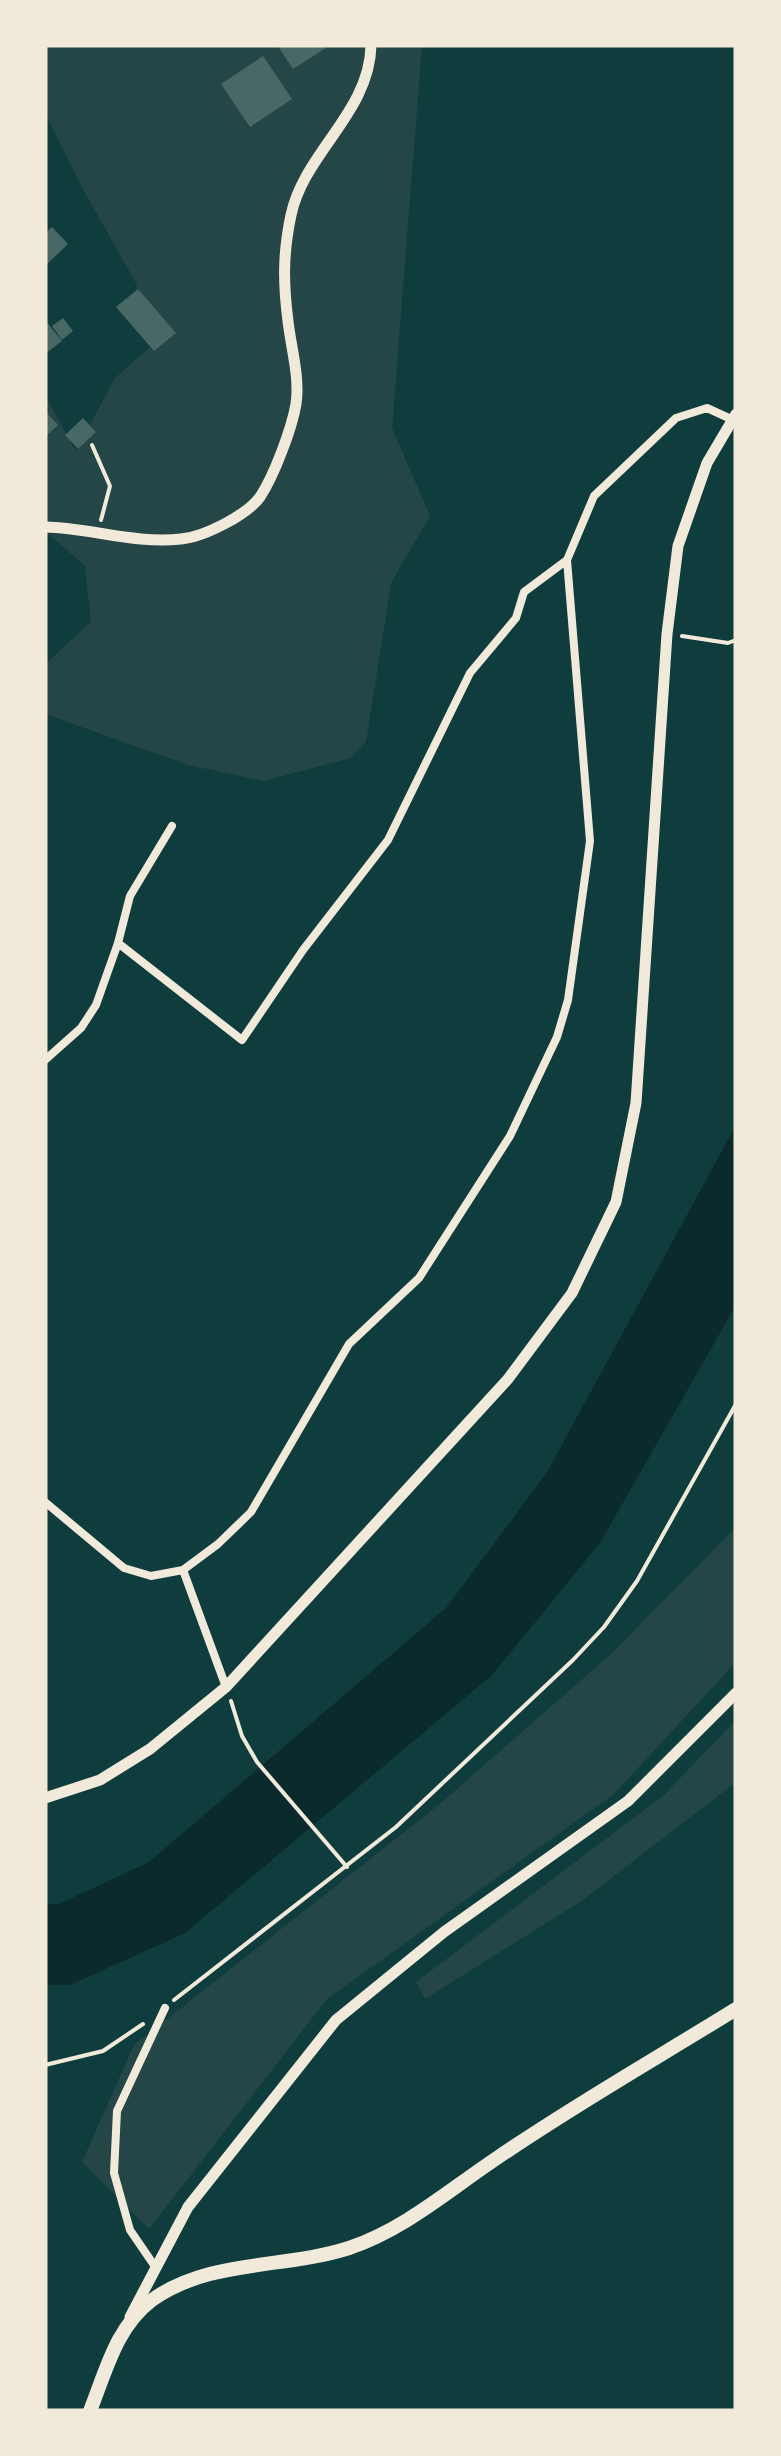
<svg xmlns="http://www.w3.org/2000/svg" width="781" height="2456" font-family="Montserrat,sans-serif">
	<style>
		.green { fill: #244646 }
		.water { fill: #0a2a2b }
		.building { fill: #486865 }
		.lines { fill: none; stroke-linecap: round; stroke-linejoin: round }
		.path { stroke: #f1e9da; stroke-width: 4 }
		.minor { stroke: #f1e9da; stroke-width: 8 }
		.secondary { stroke: #f1e9da; stroke-width: 11 }
		.trunk { stroke: #f1e9da; stroke-width: 14 }
	</style>
	<rect width="100%" height="100%" fill="#0f3d3e"/>
	<path class="green" d="M 45,45 L 422,45 L 392,428 L 430,516 L 391,583 L 366,742 L 350,758 L 264,781 L 188,765 L 45,714 L 45,664 L 91,622 L 85,566 L 45,531 L 45,396 L 76,451 L 115,378 L 149,348 L 136,283 L 84,191 L 47,117 Z
		M 736,1527 L 736,1662 L 614,1794 L 327,1999 L 149,2229 L 82,2162 L 134,2045 L 441,1803 L 610,1655 Z
		M 736,1720 L 736,1782 L 580,1902 L 425,1999 L 416,1982 L 663,1796 Z"/>
	<path class="water" d="M 736,1125 L 736,1305 L 600,1543 L 492,1675 L 185,1933 L 70,1985 L 45,1985 L 45,1904 L 59,1904 L 149,1862 L 446,1608 L 546,1474 Z"/>
	<path class="building" d="M 277,45 L 324,45 L 326,48 L 293,69 Z
		M 263,56 L 292,99 L 250,127 L 221,84 Z
		M 52,227 L 68,244 L 45,266 L 45,233 Z
		M 138,289 L 176,333 L 154,351 L 116,307 Z
		M 63,318 L 73,331 L 62,340 L 52,326 Z
		M 45,320 L 62,341 L 45,354 Z
		M 45,411 L 58,425 L 45,437 Z
		M 83,418 L 96,432 L 78,449 L 65,435 Z"/>
	<g class="lines">
		<path class="path" d="M 92,445 L 110,486 L 101,520
			M 682,636 L 728,643 L 736,640
			M 231,1701 L 242,1736 L 257,1762 L 347,1867
			M 174,2000 L 396,1827 L 573,1660 L 604,1627 L 637,1581 L 736,1404
			M 45,2065 L 103,2051 L 143,2024"/>
		<path class="minor" d="M 118,943 L 242,1040 L 303,950 L 388,840 L 470,673 L 516,618 L 524,592 L 567,560
			M 45,1060 L 81,1028 L 96,1005 L 118,943 L 130,896 L 172,826
			M 45,1502 L 124,1568 L 151,1576 L 183,1570 L 226,1687
			M 183,1570 L 218,1544 L 251,1512 L 349,1344 L 419,1278 L 510,1136 L 557,1037 L 568,1000 L 590,841 L 567,560 L 594,496 L 676,418 L 707,408 L 731,419
			M 156,2268 L 130,2230 L 114,2173 L 117,2111 L 165,2008"/>
		<path class="secondary" d="M 45,527 C 91,528 134,544 181,539 C 204,537 247,515 260,497 C 274,476 292,428 296,404 C 300,377 291,348 288,321 C 283,282 283,253 291,215 C 304,153 370,112 371,45
			M 45,1798 L 100,1780 L 150,1749 L 226,1687 L 508,1379 L 572,1293 L 616,1202 L 636,1103 L 667,634 L 678,546 L 707,463 L 736,414
			M 130,2317 L 188,2207 L 336,2020 L 444,1932 L 628,1801 L 736,1693"/>
		<path class="trunk" d="M 90,2411 C 106,2371 116,2327 152,2300 C 209,2259 284,2269 349,2248 C 405,2229 449,2190 497,2158 C 574,2105 657,2058 736,2009"/>
	</g>
	<rect width="781" height="2456" fill="none" stroke="#f1e9da" stroke-width="95"/>
</svg>
